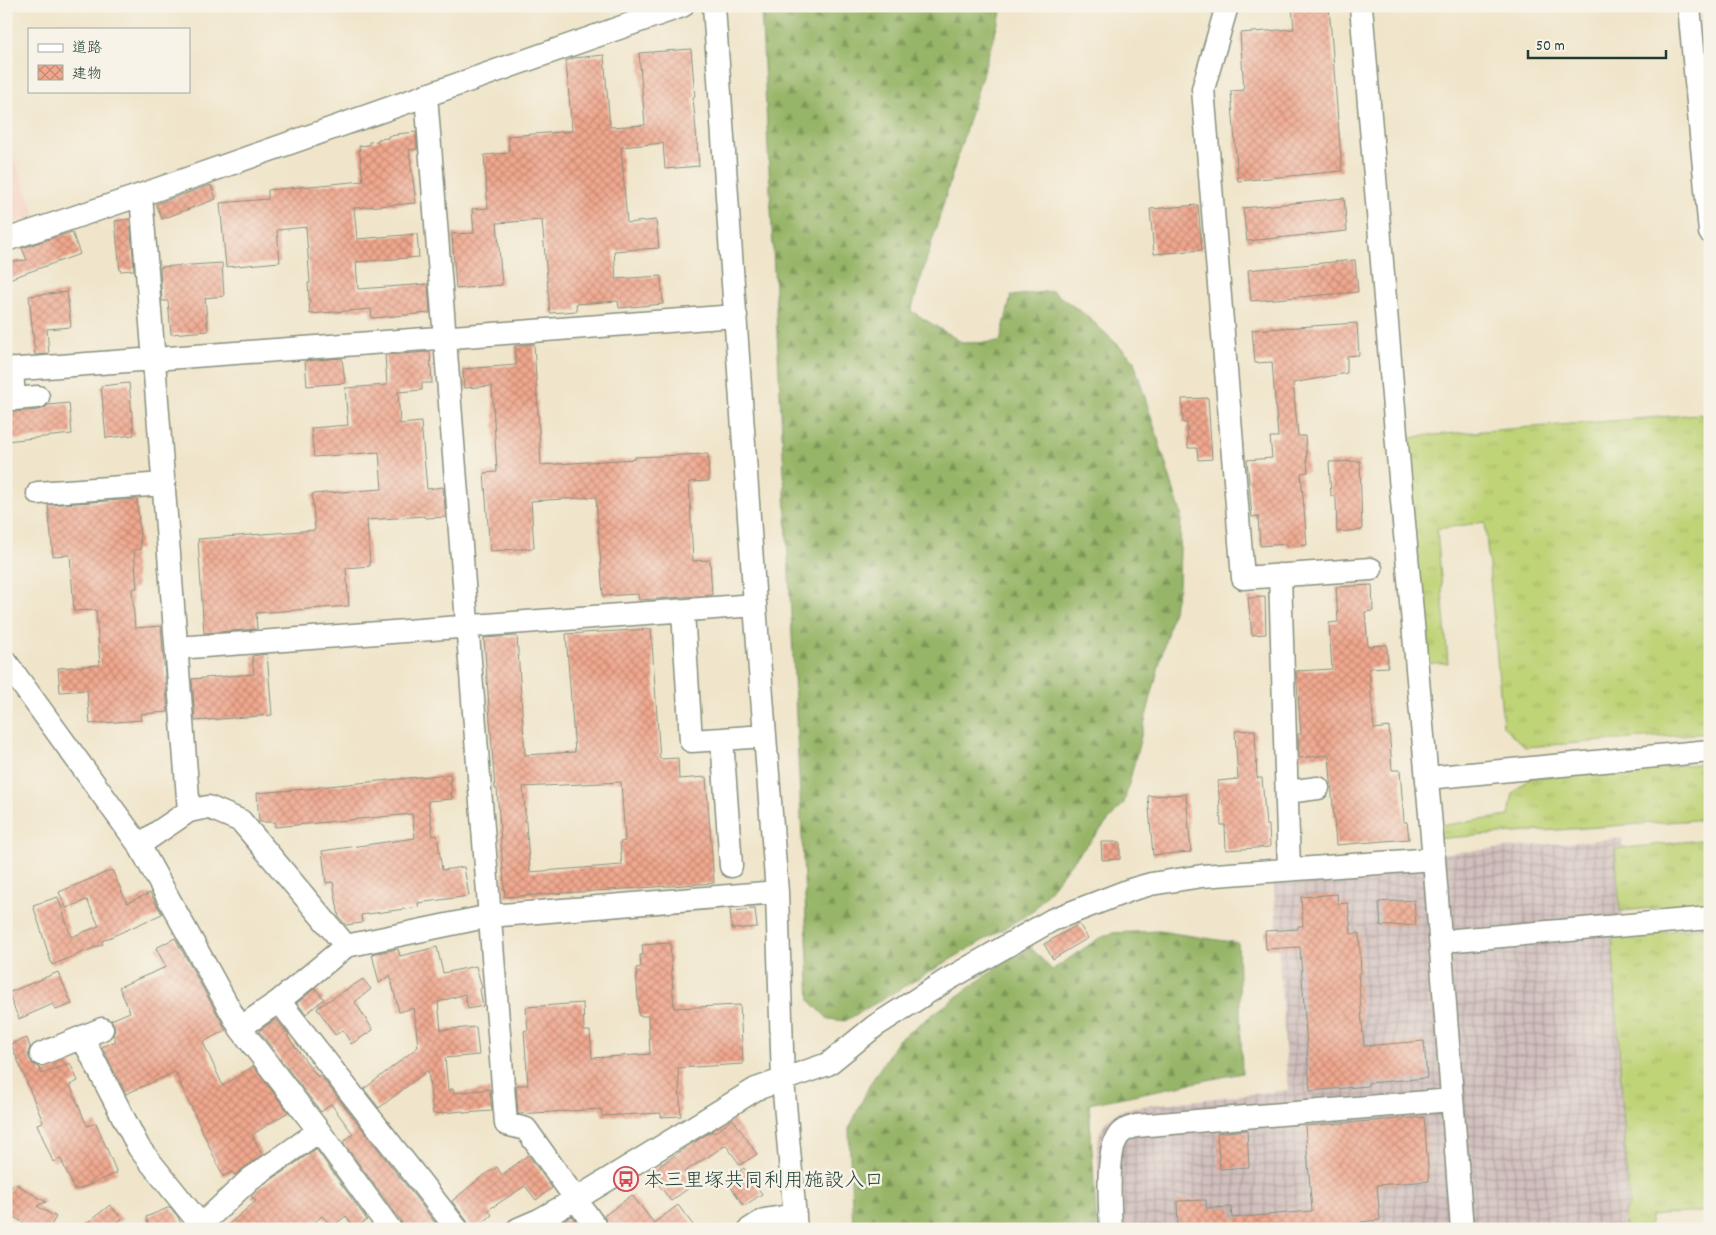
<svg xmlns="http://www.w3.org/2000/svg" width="1716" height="1235" font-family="Dekko,'Klee One',sans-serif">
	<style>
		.built { fill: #f6d2c3 }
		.industrial { fill: url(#industrial-grid) }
		.grass { fill: url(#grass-tufts); stroke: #6f8856 }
		.forest { fill: url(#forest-firs); stroke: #5b794e }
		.building { fill: url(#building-cross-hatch); fill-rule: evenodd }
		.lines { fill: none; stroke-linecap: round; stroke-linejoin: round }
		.minor-casing { stroke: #88917f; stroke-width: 25 }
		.minor { stroke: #fff; stroke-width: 22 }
		.labels { text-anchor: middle; stroke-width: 5; stroke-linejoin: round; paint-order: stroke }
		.poi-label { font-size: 20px; fill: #1f3d34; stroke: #f7f3e8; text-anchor: start }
	</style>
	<defs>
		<pattern id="industrial-grid" width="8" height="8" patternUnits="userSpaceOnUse" patternTransform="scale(1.25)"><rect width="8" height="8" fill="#d1bfbd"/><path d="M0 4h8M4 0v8" fill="none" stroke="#a99c9a"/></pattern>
		<pattern id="grass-tufts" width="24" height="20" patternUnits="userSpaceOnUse" patternTransform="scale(1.25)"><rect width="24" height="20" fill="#bfd377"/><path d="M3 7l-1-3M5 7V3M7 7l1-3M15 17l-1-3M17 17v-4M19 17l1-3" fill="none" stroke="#a4b668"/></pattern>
		<pattern id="forest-firs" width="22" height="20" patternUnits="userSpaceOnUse" patternTransform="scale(1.25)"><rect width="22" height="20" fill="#97b568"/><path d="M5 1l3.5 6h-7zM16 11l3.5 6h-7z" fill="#7b9456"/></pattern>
		<pattern id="building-cross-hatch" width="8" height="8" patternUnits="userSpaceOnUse" patternTransform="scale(1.25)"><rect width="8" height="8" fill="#f1a78e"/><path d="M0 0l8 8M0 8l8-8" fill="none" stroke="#c38975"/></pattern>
	</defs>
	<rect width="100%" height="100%" fill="#f7f3e8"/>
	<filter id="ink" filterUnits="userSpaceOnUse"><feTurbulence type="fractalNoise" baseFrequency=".02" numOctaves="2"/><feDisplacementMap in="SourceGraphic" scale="10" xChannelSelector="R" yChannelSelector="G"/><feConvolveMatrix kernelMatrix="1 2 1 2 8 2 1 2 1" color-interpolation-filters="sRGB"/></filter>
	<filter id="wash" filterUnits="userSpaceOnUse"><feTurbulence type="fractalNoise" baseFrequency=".0096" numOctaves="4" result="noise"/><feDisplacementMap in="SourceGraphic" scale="20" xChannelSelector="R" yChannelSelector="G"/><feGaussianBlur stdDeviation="1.12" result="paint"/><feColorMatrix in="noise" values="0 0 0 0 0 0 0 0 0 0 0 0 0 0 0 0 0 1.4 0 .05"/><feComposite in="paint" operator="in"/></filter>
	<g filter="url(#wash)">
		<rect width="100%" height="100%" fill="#f0e5ca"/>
		<path class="built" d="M 6,138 L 36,215 L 6,225 Z"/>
		<path class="industrial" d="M 1622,838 L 1623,937 L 1645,1229 L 1102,1229 L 1097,1147 L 1100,1132 L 1107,1120 L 1119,1111 L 1134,1107 L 1288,1090 L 1273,868 Z"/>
		<path class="grass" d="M 1698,414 L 1710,417 L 1710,733 L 1525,747 L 1503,726 L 1485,522 L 1437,529 L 1448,663 L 1418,663 L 1407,440 L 1420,436 Z
			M 1710,763 L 1710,819 L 1432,839 L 1431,827 L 1509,816 L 1513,793 L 1529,778 Z
			M 1710,839 L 1710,903 L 1620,911 L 1615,849 Z
			M 1710,926 L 1710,1211 L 1650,1216 L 1650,1229 L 1625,1229 L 1624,1212 L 1629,1206 L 1612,938 Z"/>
		<path class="forest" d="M 761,6 L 1003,6 L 911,311 L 963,343 L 1000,342 L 1011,296 L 1052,291 L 1087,316 L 1133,359 L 1181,513 L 1179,587 L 1124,803 L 1072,862 L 1032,912 L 845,1021 L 828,1019 L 810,1001 Z
			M 1159,931 L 1238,943 L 1242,1073 L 1089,1104 L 1097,1229 L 853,1229 L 849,1129 L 870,1084 L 898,1040 L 1007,960 L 1031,948 L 1052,970 L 1098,939 L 1112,933 Z"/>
		<g id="blocks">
			<path class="building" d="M 1292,6 L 1329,6 L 1342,171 L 1238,181 L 1231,91 L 1244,90 L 1240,33 L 1294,29 Z
				M 691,49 L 695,97 L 693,97 L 699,166 L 665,169 L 663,143 L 621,147 L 627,223 L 656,220 L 659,248 L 614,251 L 616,279 L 661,276 L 663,304 L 619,308 L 618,301 L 576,304 L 577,311 L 550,313 L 542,220 L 497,223 L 502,285 L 456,289 L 452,234 L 474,233 L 472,209 L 488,208 L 484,155 L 509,153 L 508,136 L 572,131 L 566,61 L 574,58 L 604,55 L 610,127 L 645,125 L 639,53 Z
				M 416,132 L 417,149 L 409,150 L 416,203 L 354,208 L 357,239 L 417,234 L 419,257 L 356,262 L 358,289 L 428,284 L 430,313 L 372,318 L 371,309 L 310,314 L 308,283 L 310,283 L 306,227 L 277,230 L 280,262 L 226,267 L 220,203 L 268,199 L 268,190 L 363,181 L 359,146 L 369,145 L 369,142 L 378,141 L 378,139 L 388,138 L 388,136 L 398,135 L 397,134 Z
				M 211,185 L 216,199 L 162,219 L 156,204 Z
				M 1344,198 L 1347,231 L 1247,241 L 1243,208 Z
				M 1198,205 L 1202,250 L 1154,254 L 1150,209 Z
				M 130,219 L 134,270 L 120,271 L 115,221 Z
				M 72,232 L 80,254 L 6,280 L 6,262 L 27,260 L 22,248 Z
				M 1355,260 L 1358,292 L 1251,301 L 1248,270 Z
				M 222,263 L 224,296 L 205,298 L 208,331 L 171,334 L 168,301 L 162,301 L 160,267 Z
				M 67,292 L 71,327 L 47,329 L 49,354 L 35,355 L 29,296 Z
				M 1357,323 L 1359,355 L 1347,356 L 1347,373 L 1293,383 L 1298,436 L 1305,436 L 1308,472 L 1301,473 L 1307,545 L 1287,547 L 1287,544 L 1260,546 L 1258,516 L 1252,517 L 1247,460 L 1272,458 L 1270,437 L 1278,437 L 1272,362 L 1255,363 L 1252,330 Z
				M 534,344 L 541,465 L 635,459 L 635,457 L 708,454 L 709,481 L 689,482 L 693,561 L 710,560 L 712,595 L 639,600 L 638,594 L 603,596 L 596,497 L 531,501 L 534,548 L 490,551 L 484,473 L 497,472 L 492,386 L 464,388 L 463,369 L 516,365 L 515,346 Z
				M 430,352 L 432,383 L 422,383 L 422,390 L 398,392 L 400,424 L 421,422 L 427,489 L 443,487 L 446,517 L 425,518 L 424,516 L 367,520 L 370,566 L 346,568 L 349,606 L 256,613 L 257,629 L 204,633 L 198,539 L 315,530 L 312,494 L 382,489 L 379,452 L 314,457 L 311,428 L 348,425 L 345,388 L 387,385 L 385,355 Z
				M 342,358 L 345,383 L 307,386 L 305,361 Z
				M 129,383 L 134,435 L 106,438 L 101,386 Z
				M 1208,398 L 1212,459 L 1198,460 L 1197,448 L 1188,448 L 1187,423 L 1183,423 L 1182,399 Z
				M 69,403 L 72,434 L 6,441 L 6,409 L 15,412 L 39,410 L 45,408 L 48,405 Z
				M 1360,461 L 1362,530 L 1337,532 L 1336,499 L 1335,496 L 1331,496 L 1329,462 Z
				M 137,499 L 141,549 L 134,550 L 137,588 L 132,589 L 135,628 L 161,626 L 168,712 L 140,714 L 141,720 L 90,724 L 87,690 L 60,692 L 58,668 L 100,665 L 96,610 L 74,611 L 70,555 L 53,556 L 48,505 Z
				M 1372,585 L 1373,611 L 1365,612 L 1368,646 L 1387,645 L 1388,667 L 1369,668 L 1374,729 L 1389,727 L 1392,770 L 1400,770 L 1404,822 L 1407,822 L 1409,839 L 1336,845 L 1329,755 L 1299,758 L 1298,734 L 1301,734 L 1296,671 L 1332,669 L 1329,623 L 1338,622 L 1336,587 Z
				M 1265,597 L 1266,634 L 1252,635 L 1248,598 Z
				M 651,629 L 660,759 L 678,758 L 679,779 L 706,777 L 714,883 L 505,897 L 497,789 L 495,789 L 484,638 L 517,636 L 525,755 L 575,752 L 566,634 ZM 621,782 L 625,841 L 620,842 L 622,865 L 530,872 L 523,787 Z
				M 267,654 L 272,715 L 195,721 L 192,679 L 254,674 L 252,656 Z
				M 1255,730 L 1257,778 L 1262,778 L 1266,825 L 1269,825 L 1270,847 L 1226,850 L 1225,825 L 1221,825 L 1218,781 L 1238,779 L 1235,731 Z
				M 450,774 L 452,799 L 428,801 L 433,836 L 437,835 L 442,870 L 464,867 L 469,896 L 418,903 L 419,907 L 361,915 L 362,923 L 346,925 L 339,917 L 333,882 L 326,883 L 322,851 L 415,838 L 412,814 L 275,827 L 275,822 L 259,822 L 257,793 L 318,788 L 318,787 Z
				M 1186,794 L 1191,852 L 1153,855 L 1148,796 Z
				M 1101,842 L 1120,842 L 1120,859 L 1102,860 Z
				M 112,870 L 127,903 L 150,893 L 162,914 L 102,941 L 103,944 L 52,965 L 33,905 L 58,897 L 71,937 L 99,926 L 87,900 L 66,908 L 59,892 Z
				M 1337,894 L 1338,904 L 1348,903 L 1351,934 L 1359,933 L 1361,973 L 1358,973 L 1364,1046 L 1424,1041 L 1427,1078 L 1368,1083 L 1368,1086 L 1310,1091 L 1300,947 L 1266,949 L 1265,931 L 1298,929 L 1298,926 L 1303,926 L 1301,897 Z
				M 1414,900 L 1416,925 L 1381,926 L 1379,902 Z
				M 755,909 L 757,927 L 732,929 L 730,911 Z
				M 1079,924 L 1088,938 L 1053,959 L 1044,944 Z
				M 175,938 L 226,1030 L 203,1042 L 223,1086 L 253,1066 L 288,1112 L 252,1135 L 262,1155 L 235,1175 L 232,1172 L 223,1176 L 175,1072 L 126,1094 L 102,1047 L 116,1041 L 113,1035 L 115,1030 L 114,1024 L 111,1020 L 130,1012 L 119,987 L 166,967 L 156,948 Z
				M 670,943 L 674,1008 L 740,1005 L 743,1064 L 678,1068 L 681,1116 L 661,1117 L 661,1113 L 602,1116 L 601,1109 L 518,1114 L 516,1085 L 528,1085 L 524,1031 L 528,1030 L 526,1007 L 583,1003 L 584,1031 L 590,1031 L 592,1058 L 650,1054 L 648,1016 L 639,1016 L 636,968 L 641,967 L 640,955 L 643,955 L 642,945 Z
				M 437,947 L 443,973 L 476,966 L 482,988 L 480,989 L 483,1006 L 468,1009 L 465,994 L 438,1002 L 441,1030 L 476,1027 L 479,1055 L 445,1058 L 448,1090 L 453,1089 L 454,1093 L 490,1089 L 492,1111 L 464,1113 L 463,1111 L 433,1114 L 428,1070 L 379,1108 L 364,1089 L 418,1047 L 414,1008 L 399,1012 L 390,975 L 379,983 L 372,954 L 398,949 L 400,956 Z
				M 58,972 L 72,1004 L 56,1010 L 53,1004 L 19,1019 L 8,993 Z
				M 363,979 L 371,989 L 355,1002 L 373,1030 L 351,1044 L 343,1030 L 335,1035 L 317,1008 Z
				M 315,988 L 324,999 L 306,1014 L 297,1003 Z
				M 276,1019 L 289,1035 L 287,1036 L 318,1077 L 320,1075 L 440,1229 L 403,1229 L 401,1221 L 343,1142 L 353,1134 L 331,1104 L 321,1112 L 259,1031 Z
				M 27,1038 L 30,1047 L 28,1053 L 29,1058 L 33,1064 L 39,1067 L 42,1074 L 70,1063 L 78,1081 L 70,1085 L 87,1126 L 96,1123 L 117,1173 L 79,1189 L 74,1189 L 61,1159 L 53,1162 L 37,1124 L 43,1122 L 11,1044 Z
				M 1424,1117 L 1429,1181 L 1377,1185 L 1380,1220 L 1361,1222 L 1361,1229 L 1178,1229 L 1177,1201 L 1206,1200 L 1206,1208 L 1231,1207 L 1232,1218 L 1312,1211 L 1305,1126 Z
				M 733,1119 L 757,1154 L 740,1165 L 726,1145 L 684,1172 L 693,1185 L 671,1201 L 650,1173 L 682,1150 L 712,1131 L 714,1133 Z
				M 1247,1130 L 1249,1167 L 1220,1169 L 1217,1133 Z
				M 316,1149 L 367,1220 L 355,1228 L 346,1216 L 332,1227 L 322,1216 L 307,1229 L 223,1229 L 256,1201 L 251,1196 L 258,1189 Z
				M 528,1155 L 552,1188 L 536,1200 L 525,1186 L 488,1210 L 492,1215 L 475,1229 L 470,1229 L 467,1221 L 452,1201 L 480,1178 L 497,1167 L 502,1175 Z
				M 744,1168 L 762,1194 L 744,1206 L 726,1180 Z
				M 14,1183 L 46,1202 L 37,1206 L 56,1217 L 49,1229 L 33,1229 L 6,1212 L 6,1196 Z
				M 632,1195 L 654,1223 L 678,1205 L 696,1229 L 610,1229 L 604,1216 Z
				M 110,1205 L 122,1219 L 109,1229 L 79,1229 Z
				M 170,1207 L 178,1217 L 181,1224 L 170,1229 L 150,1229 L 146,1217 Z
				M 572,1216 L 581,1229 L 550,1229 Z"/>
		</g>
	</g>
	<g filter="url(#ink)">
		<use href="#blocks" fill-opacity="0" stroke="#88917f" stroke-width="1"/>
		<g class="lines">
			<defs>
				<path id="minor" d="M 714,6 L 755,605 L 777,892 L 783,1081 L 796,1229
					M 1227,6 L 1203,89 L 1243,578 L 1371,569
					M 1361,6 L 1396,433 L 1434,859 L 1462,1229
					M 1689,6 L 1710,232
					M 426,95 L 506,1124 L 526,1129 L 597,1229
					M 141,195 L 189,811
					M 6,240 L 141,195 L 682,6
					M 12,369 L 14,399 L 38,397
					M 6,370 L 736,316
					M 38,493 L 164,484
					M 1280,575 L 1289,869
					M 683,611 L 691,741 L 722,739 L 731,866
					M 177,648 L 755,605
					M 6,662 L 139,845 L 240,1028 L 279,1001 L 457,1229
					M 722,739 L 765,736
					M 1427,778 L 1710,751
					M 1287,792 L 1318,788
					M 139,845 L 189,811 L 208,807 L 241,821 L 346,946 L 279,1001
					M 1455,940 L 1710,918
					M 346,946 L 490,916 L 777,892
					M 240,1028 L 319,1131 L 390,1229
					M 82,1037 L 139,1148 L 204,1229
					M 41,1054 L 102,1029
					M 201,1225 L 250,1179 L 319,1131
					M 518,1229 L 539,1220 L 576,1199 L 756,1089 L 828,1064 L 875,1026 L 947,980 L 1052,920 L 1130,890 L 1151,884 L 1202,876 L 1434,859
					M 750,1229 L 764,1220 L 795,1215
					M 1111,1229 C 1110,1207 1106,1155 1117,1138 C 1121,1130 1129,1128 1136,1126 L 1452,1100"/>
			</defs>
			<use href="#minor" class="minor-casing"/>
			<use href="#minor" class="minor"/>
		</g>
	</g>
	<defs>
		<symbol id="bus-ring" viewBox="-11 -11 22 22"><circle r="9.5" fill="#f7f3e8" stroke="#d1495b" stroke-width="1.5"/><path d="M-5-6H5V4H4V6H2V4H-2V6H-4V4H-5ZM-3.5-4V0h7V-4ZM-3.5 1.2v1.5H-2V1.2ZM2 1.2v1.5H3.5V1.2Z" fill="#d1495b"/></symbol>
	</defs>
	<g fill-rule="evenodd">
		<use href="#bus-ring" x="612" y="1165" width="28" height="28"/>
	</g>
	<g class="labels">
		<g class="poi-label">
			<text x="644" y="1186">本三里塚共同利用施設入口</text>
		</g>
	</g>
	<rect width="1716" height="1235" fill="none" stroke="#f7f3e8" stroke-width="25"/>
	<rect x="28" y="28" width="162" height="65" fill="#f7f3e8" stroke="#a1aaa0"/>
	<rect x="38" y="44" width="25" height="8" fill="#ffffff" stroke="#a1aaa0"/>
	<text x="72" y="52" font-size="15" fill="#1f3d34">道路</text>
	<rect x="38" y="65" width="25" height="15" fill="url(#building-cross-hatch)" stroke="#a1aaa0"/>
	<text x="72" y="78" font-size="15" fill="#1f3d34">建物</text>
	<path d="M1528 50v8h138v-8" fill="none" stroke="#1f3d34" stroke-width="2.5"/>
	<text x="1536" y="50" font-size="15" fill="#1f3d34" stroke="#f7f3e8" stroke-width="4" paint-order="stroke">50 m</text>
</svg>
